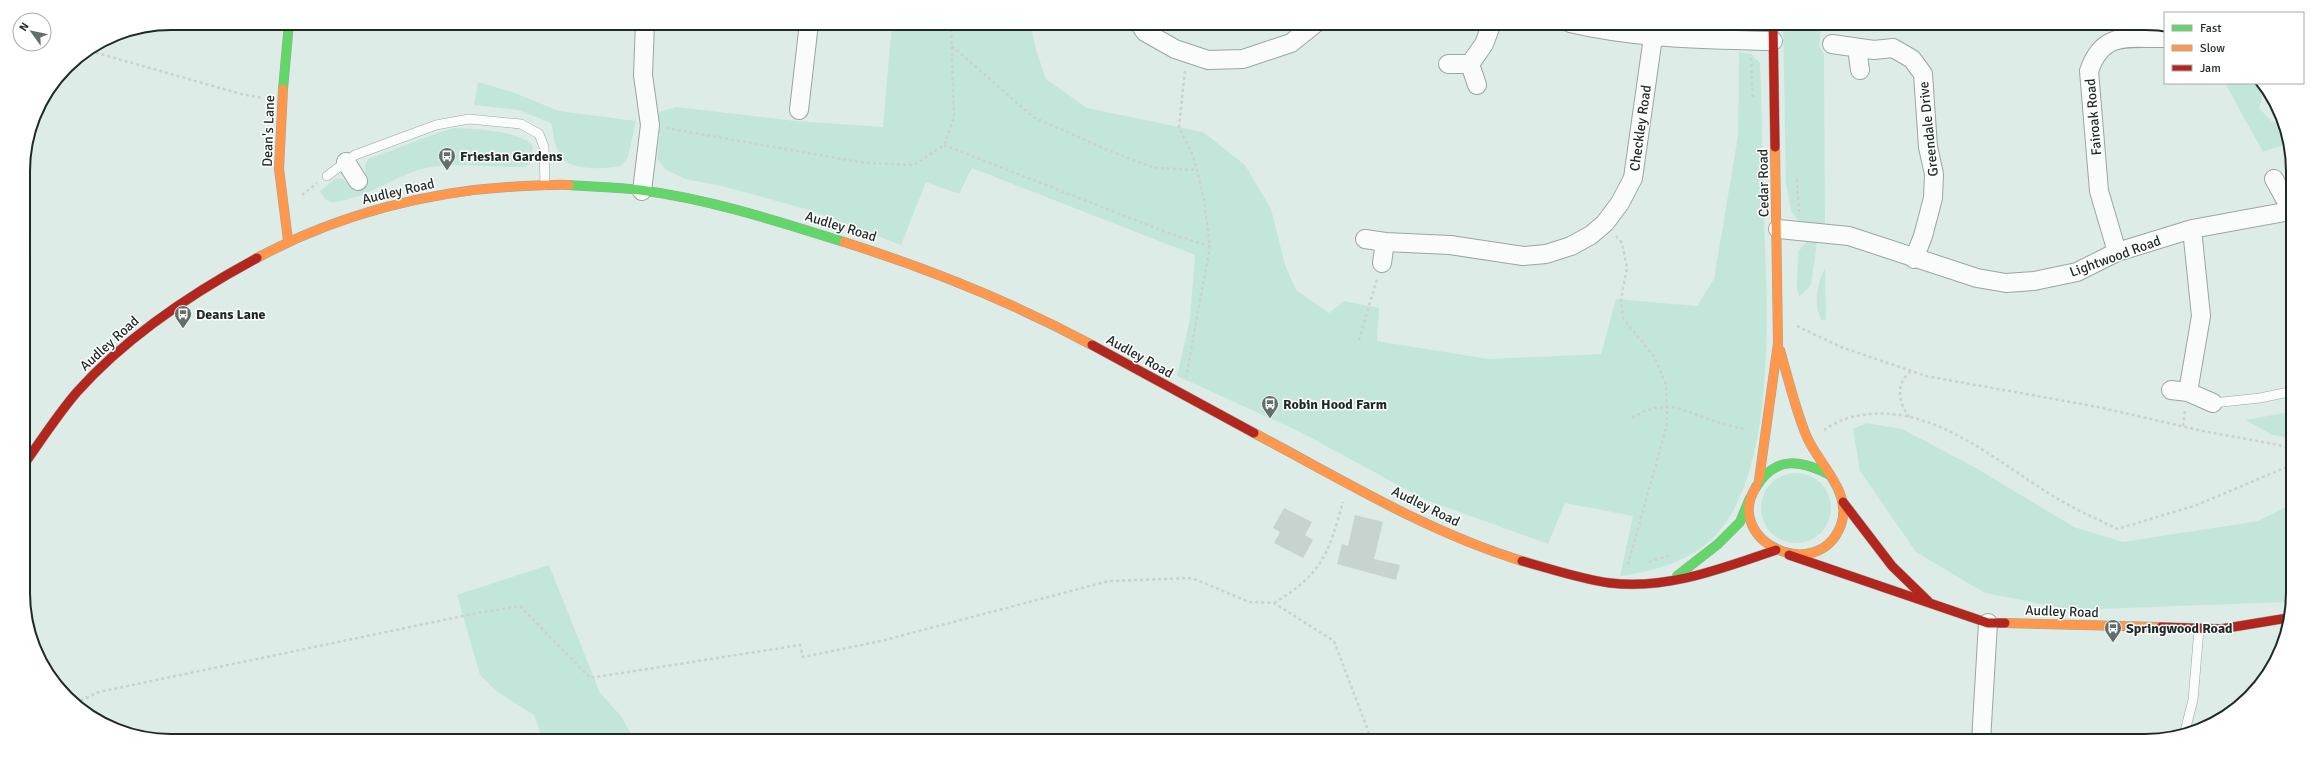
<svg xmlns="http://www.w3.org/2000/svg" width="2316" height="764" font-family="Signika,sans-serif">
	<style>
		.green { fill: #c3e6db }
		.building { fill: #c7d3cf }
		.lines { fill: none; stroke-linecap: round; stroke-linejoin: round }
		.lane-casing { stroke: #9aa6a2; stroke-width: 10 }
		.street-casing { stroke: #9aa6a2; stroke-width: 20 }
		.fast-casing { stroke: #9aa6a2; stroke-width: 10 }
		.slow-casing { stroke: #9aa6a2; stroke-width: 10 }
		.jam-casing { stroke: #9aa6a2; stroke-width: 10 }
		.path { stroke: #ccd1cf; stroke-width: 2.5; stroke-dasharray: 3 3; stroke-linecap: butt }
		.lane { stroke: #fafcfb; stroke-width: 9 }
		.street { stroke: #fafcfb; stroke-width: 18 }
		.fast { stroke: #63d668; stroke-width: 9 }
		.slow { stroke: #ff974d; stroke-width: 9 }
		.jam { stroke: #b3261e; stroke-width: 9 }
		.labels { text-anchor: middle; stroke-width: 3; stroke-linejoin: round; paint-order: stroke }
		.street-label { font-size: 14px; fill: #1f2a26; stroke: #fff }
		.poi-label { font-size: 14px; font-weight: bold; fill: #1f2a26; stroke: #fff; text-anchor: start }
		.rim { fill: none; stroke: #1f2a26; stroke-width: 2 }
	</style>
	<rect width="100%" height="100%" fill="#ddece7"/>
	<path class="green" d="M 892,23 L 1030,23 L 1036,50 L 1046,79 L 1087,108 L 1203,132 L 1245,165 L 1271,209 L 1285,265 L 1296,290 L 1329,313 L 1344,301 L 1379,308 L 1377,341 L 1488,359 L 1601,354 L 1616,299 L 1697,306 L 1714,279 L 1738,136 L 1739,52 L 1751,54 L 1760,63 C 1762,107 1762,151 1763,196 C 1766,287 1782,472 1711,540 C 1687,562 1651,572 1620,576 L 1633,516 L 1565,503 L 1548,544 L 1426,500 L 1300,432 L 1177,376 L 1190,319 L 1195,255 L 972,168 L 959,194 L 926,182 L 901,245 L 809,210 L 722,186 L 685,179 L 665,169 L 657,158 L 659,137 L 662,133 L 659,134 L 659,112 L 676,107 L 796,121 L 883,127 Z
		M 1783,23 L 1822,23 L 1819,45 L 1824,55 L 1825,227 L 1800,223 L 1791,211 L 1786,184 Z
		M 478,82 L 512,92 L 559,111 L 636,121 L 628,157 L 621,166 C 607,169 572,171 562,158 C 554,149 554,134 551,123 L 518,110 L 474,105 Z
		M 2225,83 L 2263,83 L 2266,87 L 2259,108 L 2271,121 L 2284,125 L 2289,140 L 2284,145 L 2263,152 Z
		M 454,128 C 474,129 520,130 533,146 L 530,163 L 526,167 C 492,168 450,161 418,170 C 392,179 369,195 341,201 C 330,204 325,201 320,191 L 336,178 L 343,179 L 351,186 L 366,180 L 365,166 L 368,159 L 437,133 Z
		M 1807,241 L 1817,242 L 1811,285 L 1799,297 L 1797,288 L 1798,252 Z
		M 1825,268 L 1826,320 L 1821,320 C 1813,301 1817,286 1825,268 Z
		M 2289,412 L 2289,438 L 2272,435 L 2246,420 Z
		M 1866,423 L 1902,429 L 1976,468 L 2074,527 L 2123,542 L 2258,521 L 2288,506 L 2288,602 L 2072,610 L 1985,593 L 1916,552 L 1860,471 L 1853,429 Z
		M1761 508a35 35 0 1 1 70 0a35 35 0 1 1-70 0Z
		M 549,565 L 600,693 L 621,716 L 635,741 L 543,741 L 534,715 L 496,691 L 480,675 L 457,595 Z"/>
	<path class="building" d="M 1284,508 L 1312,522 L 1305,535 L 1313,540 L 1303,558 L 1274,543 L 1280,532 L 1273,528 Z
		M 1355,515 L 1383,522 L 1374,559 L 1400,565 L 1396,580 L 1337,564 L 1342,544 L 1348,546 Z"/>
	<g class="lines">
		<defs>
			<path id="lane" d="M 327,176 L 355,155 L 436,125 L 469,119 L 521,124 L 539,134 L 544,147 L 545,185
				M 2213,403 L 2260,398 L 2289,392
				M 2184,735 L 2193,700 L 2199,629"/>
			<path id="street" d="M 1139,23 L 1145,32 L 1175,49 L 1208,60 L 1243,59 L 1291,43 L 1316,23
				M 1570,23 C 1637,39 1705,39 1773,41
				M 1832,44 L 1874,50 L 1893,48 L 1912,59 L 1923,74 L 1928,147 L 1934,174 L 1933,198 L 1923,236 L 1914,259
				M 1857,48 L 1860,70
				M 1448,64 L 1470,64 L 1477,85
				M 1470,64 L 1484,44 L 1492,23
				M 799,110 L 809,23
				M 346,162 L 358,181
				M 2274,179 L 2290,208
				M 642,191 L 650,125 L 643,75 L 645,23
				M 1778,229 L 1849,236 L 1977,278 L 2006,283 L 2034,281 L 2077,272 L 2117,252 L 2192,229 L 2290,211
				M 1365,239 L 1385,242 L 1450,245 L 1523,256 L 1546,254 L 1571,246 L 1591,235 L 1605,223 L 1620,203 L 1633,178 L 1653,37
				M 2117,252 L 2099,191 L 2089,71 C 2103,30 2129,39 2165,38
				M 1382,263 L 1385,242
				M 2171,390 L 2188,392 L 2213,403
				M 2188,392 L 2201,316 L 2192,229
				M 1981,741 L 1988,623"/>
			<path id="fast" d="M 283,89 L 289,23
				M 569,185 C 593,187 616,187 640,190 C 709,199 777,221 844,242
				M 1756,487 C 1776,455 1801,460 1830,475
				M 1677,576 L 1718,544 L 1740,522 L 1750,498"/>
			<path id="slow" d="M 283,89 L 279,169 L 288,240
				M 844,242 C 930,269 1012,302 1092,345
				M 257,258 C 338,214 432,190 524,186 C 539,186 554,184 569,185
				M 1254,433 C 1341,479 1427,532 1522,561
				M 1759,480 L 1778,343 L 1775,147
				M 1756,487 C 1722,541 1818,586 1841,525 C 1853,491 1817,463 1806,435 C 1795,408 1788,378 1780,350
				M 2005,623 L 2161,627"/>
			<path id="jam" d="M 1773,23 L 1775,147
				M 1092,345 L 1254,433
				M 25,463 C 42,439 58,414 77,392 C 127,336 192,293 257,258
				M 1843,502 L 1892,566 L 1928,601
				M 1789,555 L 1988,623 L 2005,623
				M 1522,561 C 1551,569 1580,579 1610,583 C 1668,590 1722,568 1776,550
				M 2161,627 L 2221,629 L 2288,618"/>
		</defs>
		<use href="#lane" class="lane-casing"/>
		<use href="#street" class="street-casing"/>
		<use href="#fast" class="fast-casing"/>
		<use href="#slow" class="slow-casing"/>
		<use href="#jam" class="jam-casing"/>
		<path class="path" d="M 952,46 L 1033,117 L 1110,151 L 1154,168 L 1197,170
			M 90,51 L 241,94 L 263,98
			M 1751,58 L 1753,99
			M 1185,71 L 1179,127 L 1192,153 L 1197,170 L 1204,200 L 1210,246 L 1186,377
			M 666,128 L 865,163 L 914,165 L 944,145 L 954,117 L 951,23
			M 944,145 L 1166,232 L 1209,246
			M 1797,179 L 1799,214
			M 302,195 L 317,183
			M 1616,236 L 1622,243 L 1627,268 L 1621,299 L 1623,318 L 1655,358 L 1666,385 L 1667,424 L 1628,565
			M 1797,326 L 1841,347 L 1926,376 L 2098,407 L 2203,431 L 2279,445 L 2289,449
			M 1359,340 L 1377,279
			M 1909,417 C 1898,401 1895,384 1911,371
			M 1632,418 C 1665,397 1684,411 1717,422 C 1726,425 1737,427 1747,430
			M 2183,426 L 2185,410
			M 1824,430 C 1830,426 1838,421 1845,419 C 1928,393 1999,466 2065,503 C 2082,513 2100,520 2117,529 L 2197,505 L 2289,466
			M 1649,562 L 1671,555
			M 1274,603 C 1322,574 1328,555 1343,502
			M 75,703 L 99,692 L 477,613 L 520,606 L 590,678 L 800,645 L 803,657 L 881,641 L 1109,581 L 1192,578 L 1249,602 L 1274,603 L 1334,641 L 1372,741"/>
		<use href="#lane" class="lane"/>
		<use href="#street" class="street"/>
		<use href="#fast" class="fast"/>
		<use href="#slow" class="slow"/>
		<use href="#jam" class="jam"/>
	</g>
	<defs>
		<symbol id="bus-pin" viewBox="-11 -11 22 30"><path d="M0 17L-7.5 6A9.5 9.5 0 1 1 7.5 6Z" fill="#626e6a" stroke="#fff"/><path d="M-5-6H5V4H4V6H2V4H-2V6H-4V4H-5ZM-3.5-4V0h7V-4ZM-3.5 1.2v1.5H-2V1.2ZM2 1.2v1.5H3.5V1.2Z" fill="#fff"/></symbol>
	</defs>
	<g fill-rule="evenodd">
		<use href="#bus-pin" x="437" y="146" width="20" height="27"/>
		<use href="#bus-pin" x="173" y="304" width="20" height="27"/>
		<use href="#bus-pin" x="1260" y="394" width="20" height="27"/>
		<use href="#bus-pin" x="2103" y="618" width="20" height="27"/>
	</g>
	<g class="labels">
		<g class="street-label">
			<text transform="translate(2093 117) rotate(-95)" y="5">Fairoak Road</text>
			<text transform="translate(1640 128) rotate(-82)" y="5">Checkley Road</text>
			<text transform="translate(1928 129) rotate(-96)" y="5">Greendale Drive</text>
			<text transform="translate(268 131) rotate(-88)" y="5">Dean's Lane</text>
			<text transform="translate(1763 183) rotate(-91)" y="5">Cedar Road</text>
			<text transform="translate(398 191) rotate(-13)" y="5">Audley Road</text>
			<text transform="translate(841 226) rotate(17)" y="5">Audley Road</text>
			<text transform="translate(2115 256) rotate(-20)" y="5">Lightwood Road</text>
			<text transform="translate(109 343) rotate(-42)" y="5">Audley Road</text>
			<text transform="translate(1140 356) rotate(29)" y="5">Audley Road</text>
			<text transform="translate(1426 506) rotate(26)" y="5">Audley Road</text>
			<text transform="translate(2062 611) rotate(2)" y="5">Audley Road</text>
		</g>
		<g class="poi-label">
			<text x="460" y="161">Friesian Gardens</text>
			<text x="196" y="319">Deans Lane</text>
			<text x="1283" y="409">Robin Hood Farm</text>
			<text x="2126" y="633">Springwood Road</text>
		</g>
	</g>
	<path d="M0 0H2316V764H0ZM171 30H2145A141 141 0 0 1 2286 171V593A141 141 0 0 1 2145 734H171A141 141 0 0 1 30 593V171A141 141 0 0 1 171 30Z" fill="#fff" fill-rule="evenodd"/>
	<path class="rim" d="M171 30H2145A141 141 0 0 1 2286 171V593A141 141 0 0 1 2145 734H171A141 141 0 0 1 30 593V171A141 141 0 0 1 171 30Z"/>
	<rect x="2164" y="12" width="140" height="72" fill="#ffffff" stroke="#a5aaa8"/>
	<rect x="2172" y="25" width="20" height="6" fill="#63d668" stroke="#a5aaa8"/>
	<text x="2200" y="32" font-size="12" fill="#1f2a26">Fast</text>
	<rect x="2172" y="45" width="20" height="6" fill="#ff974d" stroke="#a5aaa8"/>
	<text x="2200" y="52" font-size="12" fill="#1f2a26">Slow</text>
	<rect x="2172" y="65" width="20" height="6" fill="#b3261e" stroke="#a5aaa8"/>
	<text x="2200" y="72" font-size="12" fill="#1f2a26">Jam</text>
	<g transform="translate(32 32) rotate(303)"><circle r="19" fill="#ffffff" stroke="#a5aaa8"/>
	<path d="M0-3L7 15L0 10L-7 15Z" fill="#626e6a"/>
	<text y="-6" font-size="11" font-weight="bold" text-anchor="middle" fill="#1f2a26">N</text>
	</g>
</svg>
